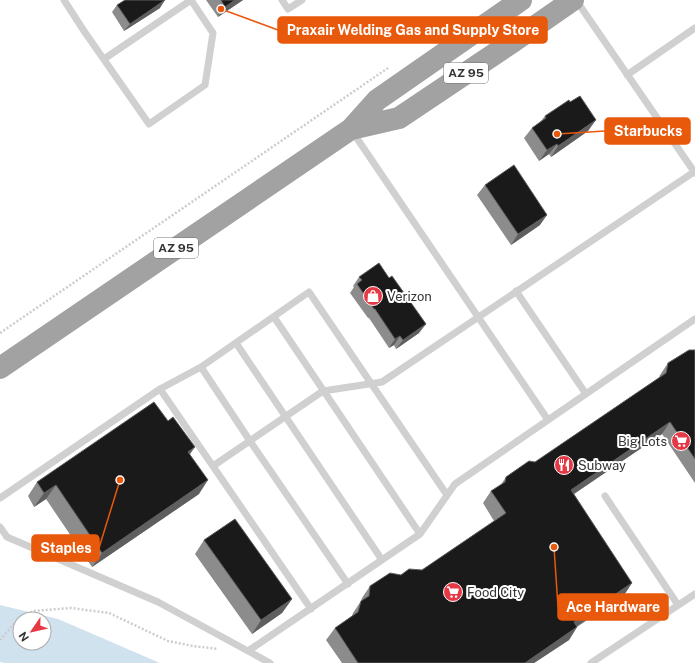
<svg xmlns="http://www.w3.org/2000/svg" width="695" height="663" font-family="'Public Sans',sans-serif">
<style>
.water{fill:#cfe2ee;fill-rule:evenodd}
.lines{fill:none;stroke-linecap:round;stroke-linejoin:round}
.path{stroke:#cdcdcd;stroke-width:2.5;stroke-dasharray:2 2;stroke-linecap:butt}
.service{stroke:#d0d0d0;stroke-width:7}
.trunk{stroke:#a2a2a2;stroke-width:22}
.wall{fill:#8c8c8c}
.shaded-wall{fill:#5f5f5f}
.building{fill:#1a1a1a;stroke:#5f5f5f}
.labels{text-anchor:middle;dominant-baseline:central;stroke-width:4;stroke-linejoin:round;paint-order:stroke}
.shield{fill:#fff;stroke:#707070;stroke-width:1}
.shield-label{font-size:12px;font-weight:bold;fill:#333}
.poi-label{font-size:13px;fill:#333;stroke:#fff;text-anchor:start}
.leader{fill:none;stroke:#e8590c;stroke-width:1.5}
.callout-dot{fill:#e8590c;stroke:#fff;stroke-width:1.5}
.callout{fill:#e8590c;stroke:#e8590c;stroke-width:1.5}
.callout-label{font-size:14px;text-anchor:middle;font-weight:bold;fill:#fff}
</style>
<rect width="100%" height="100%" fill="#fff"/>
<path class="water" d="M0,605L58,619L160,663H5L0,662ZM20,619H44V643H20Z"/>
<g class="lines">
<path class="path" d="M0,333L388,68
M20,619L33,611L71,608L109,613L168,641L193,646L218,649
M0,640L14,624L20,619"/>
<path class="service" d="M64,0L84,31L149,124L205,85L213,33L191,0
M282,0L288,9L302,0
M576,0L695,173
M104,59L191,0
M627,75L695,28
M352,131L548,420
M516,291L586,394
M274,317L420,534
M236,343L382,560
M201,367L250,441L348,584
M160,389L311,609
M213,466L323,391L382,382L694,172
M605,496L678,605
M0,498L160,389L201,367L309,292L447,495
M0,527L7,537L158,602L270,663
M248,651L420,534L455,484L695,319
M591,663L695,594"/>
<path class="trunk" d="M351,129L399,118L511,43L573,0
M0,368L351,129L377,100L521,0"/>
</g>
<path class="wall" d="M206,0H243L218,17Z
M117,5L160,8L124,31L112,12Z
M545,116L588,131L551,157L549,154L539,161L524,138L532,128L541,121Z
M485,185L540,225L511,245L477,195Z
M359,277L419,333L396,349L394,345L389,348L369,318H368L350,293L354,287L353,286Z
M695,350V483L662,434L574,494L632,583L624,595L577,627L569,640L534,663H342L326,640L335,628L352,616L353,613L361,601L362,598L370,586L401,575L422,570L494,521L483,503L491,491L500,486L506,477L535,462L659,378L660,375L668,363Z
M190,454L199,494L92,567L46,499L34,507L28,496L37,482Z
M204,540L292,599L282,613L252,634L195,554Z"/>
<path class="shaded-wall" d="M165,0L160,8L124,31L130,24Z
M235,0H243L218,17L225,7Z
M596,120L588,131L551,157L558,146Z
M557,144L549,154L539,161L547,150Z
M547,215L540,225L511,245L518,234Z
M426,324L419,333L396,349L403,340Z
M400,336L394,345L389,348L395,339Z
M670,422L662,434L562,502L571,490Z
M195,447L185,461L188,452Z
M208,480L199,494L92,567L102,553Z
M56,485L46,499L34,507L44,493Z
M632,583L624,595L565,634L574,622Z
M292,599L282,613L252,634L261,620Z
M577,627L569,640L534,663H525Z"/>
<path class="building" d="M125,0H165L130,24L117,5Z
M221,0H235L225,7Z
M580,96L596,120L558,146L557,144L547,150L532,128L546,118L545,116L569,100L570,102Z
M514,165L547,215L518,234L485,185Z
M379,263L389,278L392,276L426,324L403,340L400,336L395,339L375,309H374L357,284L362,280L359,277Z
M689,350H695V459L670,422L571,490L632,583L574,622L577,627L525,663H358L335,628L358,612L361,601L369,596L370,586L390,573L401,575L409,569L422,570L506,513L491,491L505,482L506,477L529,461L535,462L666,373L668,363Z
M154,402L168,421L173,417L195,447L188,452L208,480L102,553L56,485L44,493L37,482Z
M235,519L292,599L261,620L204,540Z"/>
<defs>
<symbol id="shop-disc" viewBox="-11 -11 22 22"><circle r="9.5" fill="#e63946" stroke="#fff"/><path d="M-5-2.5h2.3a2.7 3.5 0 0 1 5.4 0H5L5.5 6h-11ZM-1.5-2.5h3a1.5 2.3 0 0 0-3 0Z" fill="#fff"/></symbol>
<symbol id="supermarket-disc" viewBox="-11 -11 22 22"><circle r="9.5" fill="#e63946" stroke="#fff"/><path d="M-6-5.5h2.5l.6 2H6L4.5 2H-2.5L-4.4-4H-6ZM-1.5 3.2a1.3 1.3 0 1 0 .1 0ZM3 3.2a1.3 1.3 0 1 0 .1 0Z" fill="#fff"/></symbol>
<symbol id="restaurant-disc" viewBox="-11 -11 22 22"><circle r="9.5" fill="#e63946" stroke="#fff"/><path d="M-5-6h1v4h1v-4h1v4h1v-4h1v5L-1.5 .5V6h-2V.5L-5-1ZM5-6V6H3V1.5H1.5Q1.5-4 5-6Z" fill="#fff"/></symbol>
</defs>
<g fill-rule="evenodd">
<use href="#shop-disc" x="362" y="285" width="22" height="22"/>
<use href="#supermarket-disc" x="670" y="430" width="22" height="22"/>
<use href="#restaurant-disc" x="553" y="454" width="22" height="22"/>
<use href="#supermarket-disc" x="442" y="581" width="22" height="22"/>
</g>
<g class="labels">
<g class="shield">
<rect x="444" y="63" width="44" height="20" rx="3"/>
<rect x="154" y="238" width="44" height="20" rx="3"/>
</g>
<g class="shield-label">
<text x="466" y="73">AZ 95</text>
<text x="176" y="248">AZ 95</text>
</g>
<g class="poi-label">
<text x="387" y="296">Verizon</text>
<text x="667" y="441" text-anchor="end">Big Lots</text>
<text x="578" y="465">Subway</text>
<text x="467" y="592">Food City</text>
</g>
</g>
<path class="leader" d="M221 9L278 30M557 134L605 131M120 480L99 548M554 547L558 607"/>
<g class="callout-dot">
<circle cx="221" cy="9" r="4"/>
<circle cx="557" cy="134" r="4"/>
<circle cx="120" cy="480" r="4"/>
<circle cx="554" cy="547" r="4"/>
</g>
<g class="callout">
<rect x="278" y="17" width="269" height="26" rx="4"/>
<rect x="605" y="118" width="85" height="26" rx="4"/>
<rect x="32" y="535" width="67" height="26" rx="4"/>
<rect x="558" y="594" width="110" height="26" rx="4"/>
</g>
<g class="callout-label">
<text x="413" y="35">Praxair Welding Gas and Supply Store</text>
<text x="648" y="136">Starbucks</text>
<text x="66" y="553">Staples</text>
<text x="613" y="612">Ace Hardware</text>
</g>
<g transform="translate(32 631) rotate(236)"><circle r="19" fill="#ffffff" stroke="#adadad"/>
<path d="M0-3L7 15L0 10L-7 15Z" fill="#e63946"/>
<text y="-6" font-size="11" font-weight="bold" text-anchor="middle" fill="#333333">N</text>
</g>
</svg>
